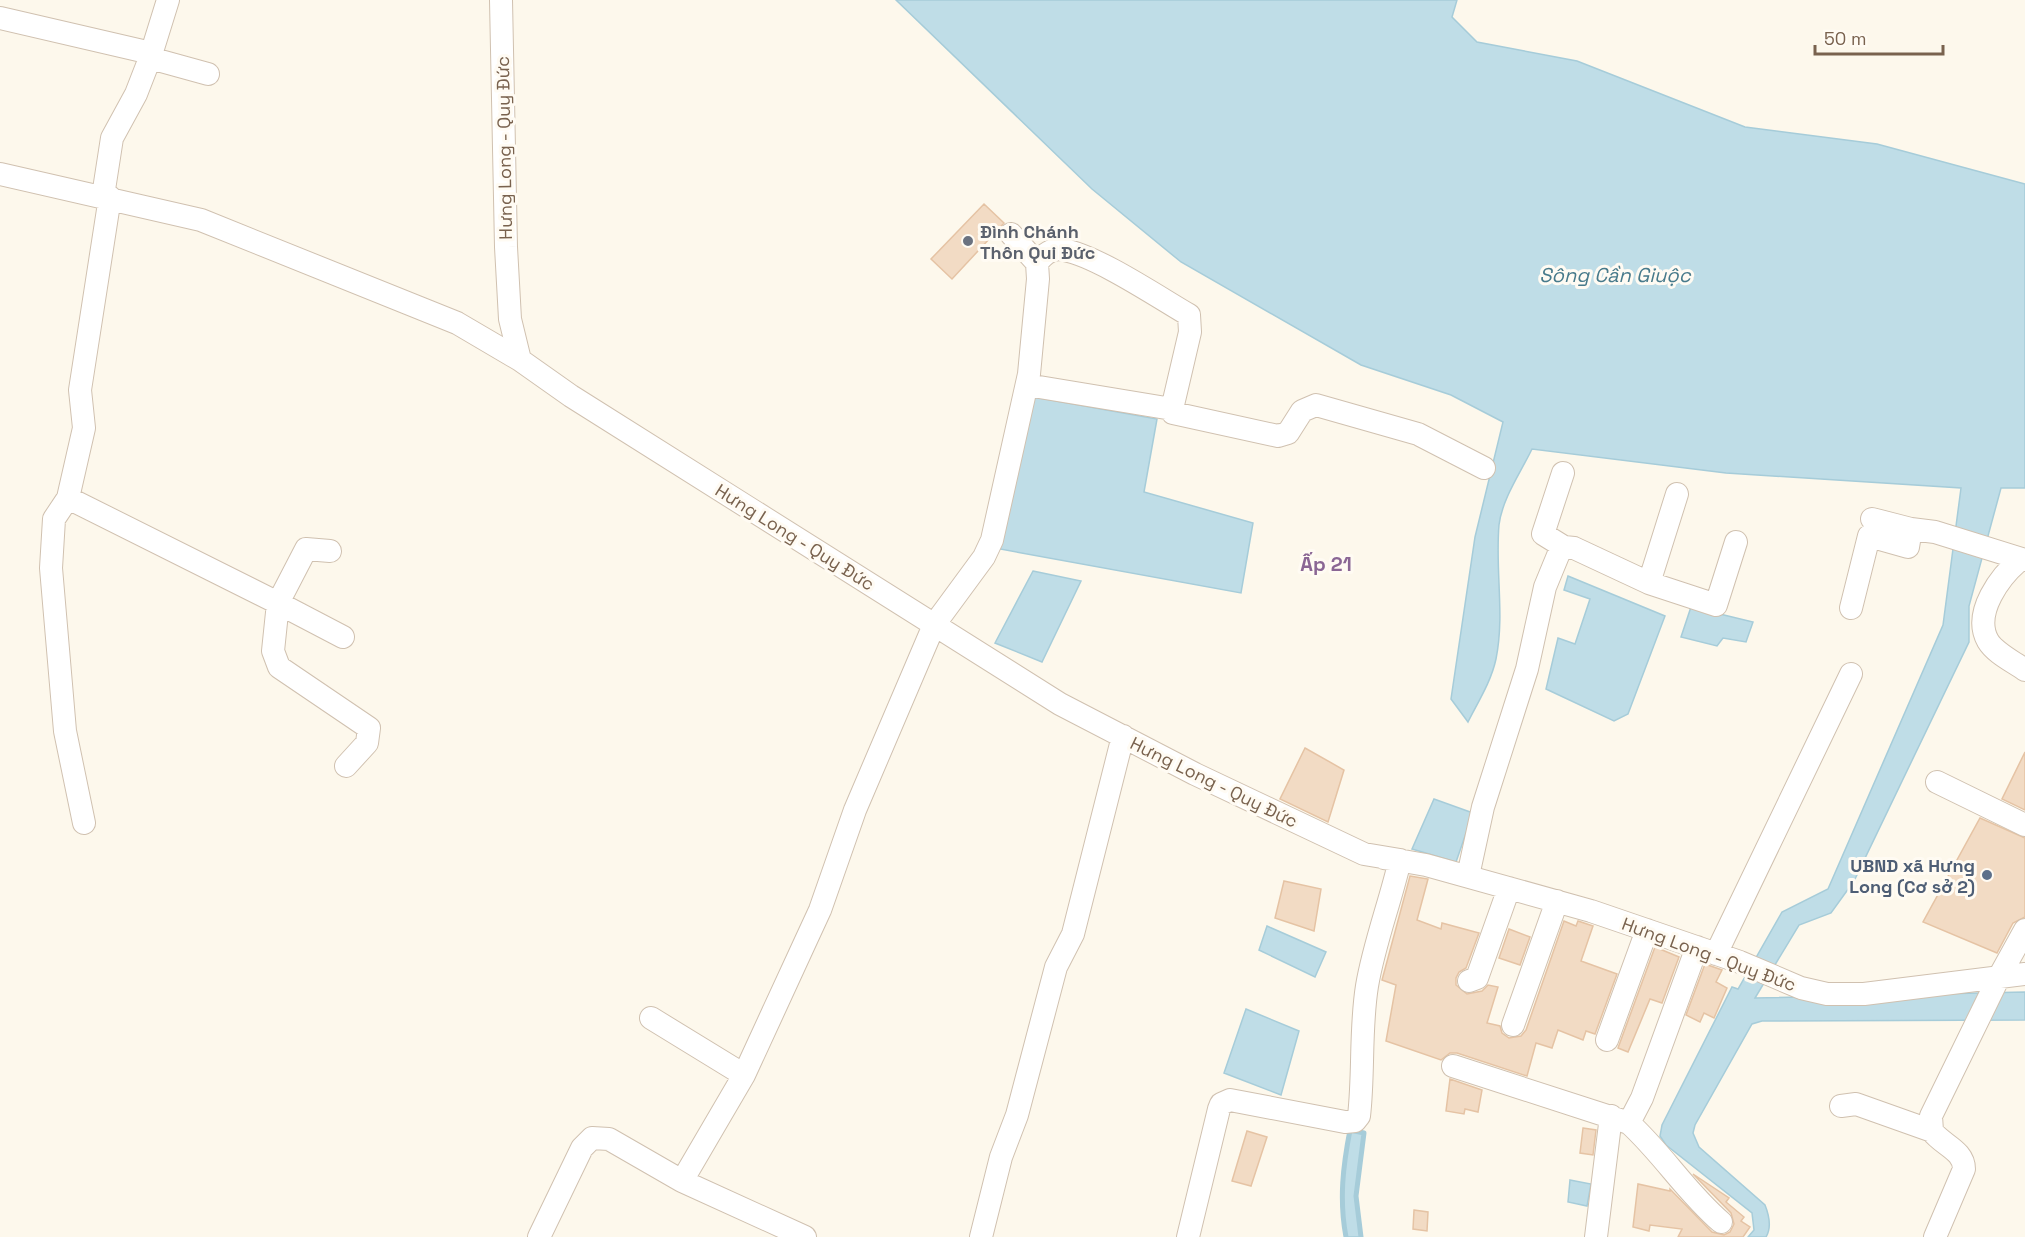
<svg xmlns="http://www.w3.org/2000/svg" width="2025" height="1237" font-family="'Space Grotesk',sans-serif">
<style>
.water{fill:#bfdde7;stroke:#a6ccd9;stroke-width:1.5}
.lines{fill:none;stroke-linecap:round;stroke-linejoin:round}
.stream{stroke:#a6ccd9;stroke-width:5}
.building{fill:#f2dbc4;stroke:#e5c3a4;stroke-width:1.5}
.minor-casing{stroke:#d0c1b0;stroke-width:24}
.minor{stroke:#fff;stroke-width:22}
.worship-dot{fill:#6b7280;stroke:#fffbf3;stroke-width:2}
.service-dot{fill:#5c6f8a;stroke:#fffbf3;stroke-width:2}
.labels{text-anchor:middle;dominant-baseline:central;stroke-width:6;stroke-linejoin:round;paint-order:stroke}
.street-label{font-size:18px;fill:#79624e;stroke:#fffbf3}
.worship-label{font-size:18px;font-weight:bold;fill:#5b616d;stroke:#fffbf3;text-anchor:start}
.service-label{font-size:18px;font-weight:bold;fill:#4e5e75;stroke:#fffbf3;text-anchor:end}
.water-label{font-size:20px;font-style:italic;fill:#477a8b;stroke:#fffbf3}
.neighbourhood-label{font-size:20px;font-weight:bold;fill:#8a6694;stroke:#fffbf3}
</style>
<rect width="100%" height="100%" fill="#fdf8ec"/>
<path class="water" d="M896,0H1457L1452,17L1477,42L1577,61L1745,127L1877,144L2025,184V488H2001L1969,606V642L1854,881L1831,913L1799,925L1755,998L2025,992V1020L1762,1021L1752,1024L1695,1125L1693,1133L1699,1147L1765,1205C1769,1215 1772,1227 1766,1237H1748L1754,1230L1752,1213L1666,1145L1660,1136L1662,1125L1732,987L1738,989L1782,912L1828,889L1943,625L1961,488L1726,473L1532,449C1521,472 1502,499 1499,525C1495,570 1505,615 1496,659C1491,682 1478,702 1468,722L1451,699L1475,537L1503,422L1451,395L1361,365L1181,262L1092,189Z
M1034,397L1157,419L1144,492L1253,523L1241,593L1000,549Z
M1033,571L1081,581L1042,662L995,643Z
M1568,576L1665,616L1628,714L1614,721L1546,689L1558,638L1575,644L1590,599L1564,590Z
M1691,607L1753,622L1746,642L1723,638L1717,646L1681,637Z
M1434,799L1473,813L1456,862L1412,849Z
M1267,926L1326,952L1315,977L1259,950Z
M1246,1009L1299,1031L1281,1095L1224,1073Z
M1350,1130L1364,1133L1356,1196L1361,1237H1346C1339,1200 1343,1166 1350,1130Z
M1570,1180L1591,1184L1587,1206L1568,1202Z"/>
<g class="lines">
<path class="stream" d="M1346,1237C1339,1200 1343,1166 1350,1130L1364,1133L1356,1196L1361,1237"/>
</g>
<path class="building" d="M984,204L1004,223L952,279L931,259Z
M1305,748L1344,770L1328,822L1280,799Z
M2025,752V810L2002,799Z
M1980,818L2025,838V917L2013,923L1997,953L1923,922Z
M1410,876L1428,879L1417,920L1441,929L1442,923L1479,933L1466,968L1459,972L1456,978V985L1467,994L1482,991L1488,985L1498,987L1487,1023L1500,1026L1502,1033L1509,1038L1521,1036L1526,1030L1564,921L1576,926L1578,921L1593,926L1581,961L1617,974L1595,1034L1586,1031L1583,1040L1558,1030L1552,1048L1536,1043L1527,1076L1457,1053H1450L1441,1060L1386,1041L1396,985L1382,980Z
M1284,881L1321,889L1314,931L1275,918Z
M1509,929L1530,937L1520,965L1499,958Z
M1655,947L1679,957L1662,1003L1650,999L1628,1052L1618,1048Z
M1705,964L1722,970L1716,982L1727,988L1714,1018L1704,1013L1700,1022L1686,1015Z
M1450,1079L1482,1090L1478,1112L1465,1109L1464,1114L1446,1111Z
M1583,1128L1596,1130L1593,1155L1580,1153Z
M1247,1131L1267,1137L1251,1186L1232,1181Z
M1693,1174L1729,1198L1726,1202L1744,1217L1741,1221L1750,1227L1743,1237H1678L1682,1229L1650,1225L1649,1231L1633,1227L1638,1184L1670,1191V1189L1712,1232L1724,1235L1730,1232L1734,1224L1731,1213Z
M1414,1210L1428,1212L1427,1231L1413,1229Z"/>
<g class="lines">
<defs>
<path id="minor" d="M501,0L506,247L510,319L520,360L571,396L1060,704L1195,774L1364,854L1400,860L1384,858
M0,18L151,53
M150,58L168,0
M0,174L201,220L457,323L520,360
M103,196L112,138L136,94L150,58L208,74
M1037,263C1043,255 1053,247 1064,250C1097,256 1158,297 1189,315L1190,332L1172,409L1173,413L1278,436L1288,433L1302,411L1316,405L1418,434L1484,468
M1027,385L1172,409
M1563,473L1543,534L1564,547
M68,498L278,603L273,651L279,667L369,728L367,743L346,766
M1872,519L1911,529
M330,551L306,549L278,603L343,637
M2021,559C2001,575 1972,613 1988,641C1995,653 2014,662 2025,670
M1649,583L1677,494
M1851,608L1869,536L1908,547L1911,529L1935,532L2025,560
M1937,782L2025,825
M84,823L65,731L51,568L54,519L68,498L84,428L80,390L110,197
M1386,858L1426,865L1591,911L1740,962L1801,988L1827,994H1864L2025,974
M1468,876L1483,807L1527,669L1545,587L1559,553L1564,547L1574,548L1649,583L1716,605L1736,542
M1697,947L1642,1098L1629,1123C1663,1154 1686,1192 1721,1222
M1716,954L1851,674
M1469,981L1477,978L1509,888
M651,1018L744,1075
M1513,1025L1557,901
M1607,1040L1647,930
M1453,1066L1629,1123
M1841,1106L1856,1104L1932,1131
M682,1181L805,1237
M539,1237L582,1148L592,1138L609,1139L682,1181L744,1075L802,949L820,910L855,810L934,625L984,557L992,540L1029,374L1038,279L1037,263L1011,234
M981,1237L1001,1157L1017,1115L1056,967L1073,934L1123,736
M1188,1237L1219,1109L1221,1104L1230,1100L1345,1122L1355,1121L1359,1116C1364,1073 1360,1029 1367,986C1374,944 1390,903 1400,860
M1596,1237L1611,1116
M1935,1237L1964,1169C1964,1150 1942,1145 1932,1131L1931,1116L1999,977L2025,930"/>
</defs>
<use href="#minor" class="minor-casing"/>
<use href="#minor" class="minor"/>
</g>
<circle class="worship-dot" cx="968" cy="241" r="6"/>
<circle class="service-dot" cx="1987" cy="875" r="6"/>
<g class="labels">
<g class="street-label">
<text transform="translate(504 148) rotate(-91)">Hưng Long - Quy Đức</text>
<text transform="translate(795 537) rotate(32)">Hưng Long - Quy Đức</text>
<text transform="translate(1214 782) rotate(26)">Hưng Long - Quy Đức</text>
<text transform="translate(1709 954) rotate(20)">Hưng Long - Quy Đức</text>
</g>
<g class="worship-label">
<text x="980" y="231">Đình Chánh<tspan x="980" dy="21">Thôn Qui Đức</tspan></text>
</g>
<g class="service-label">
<text x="1975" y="865">UBND xã Hưng<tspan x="1975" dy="21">Long (Cơ sở 2)</tspan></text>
</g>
<g class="water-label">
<text x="1615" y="275">Sông Cần Giuộc</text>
</g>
<g class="neighbourhood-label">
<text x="1326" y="564">Ấp 21</text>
</g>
</g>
<path d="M1815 45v9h128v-9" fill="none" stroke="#79624e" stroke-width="3"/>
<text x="1824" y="45" font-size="18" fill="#79624e" stroke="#fffbf3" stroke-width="4.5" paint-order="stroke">50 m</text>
</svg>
